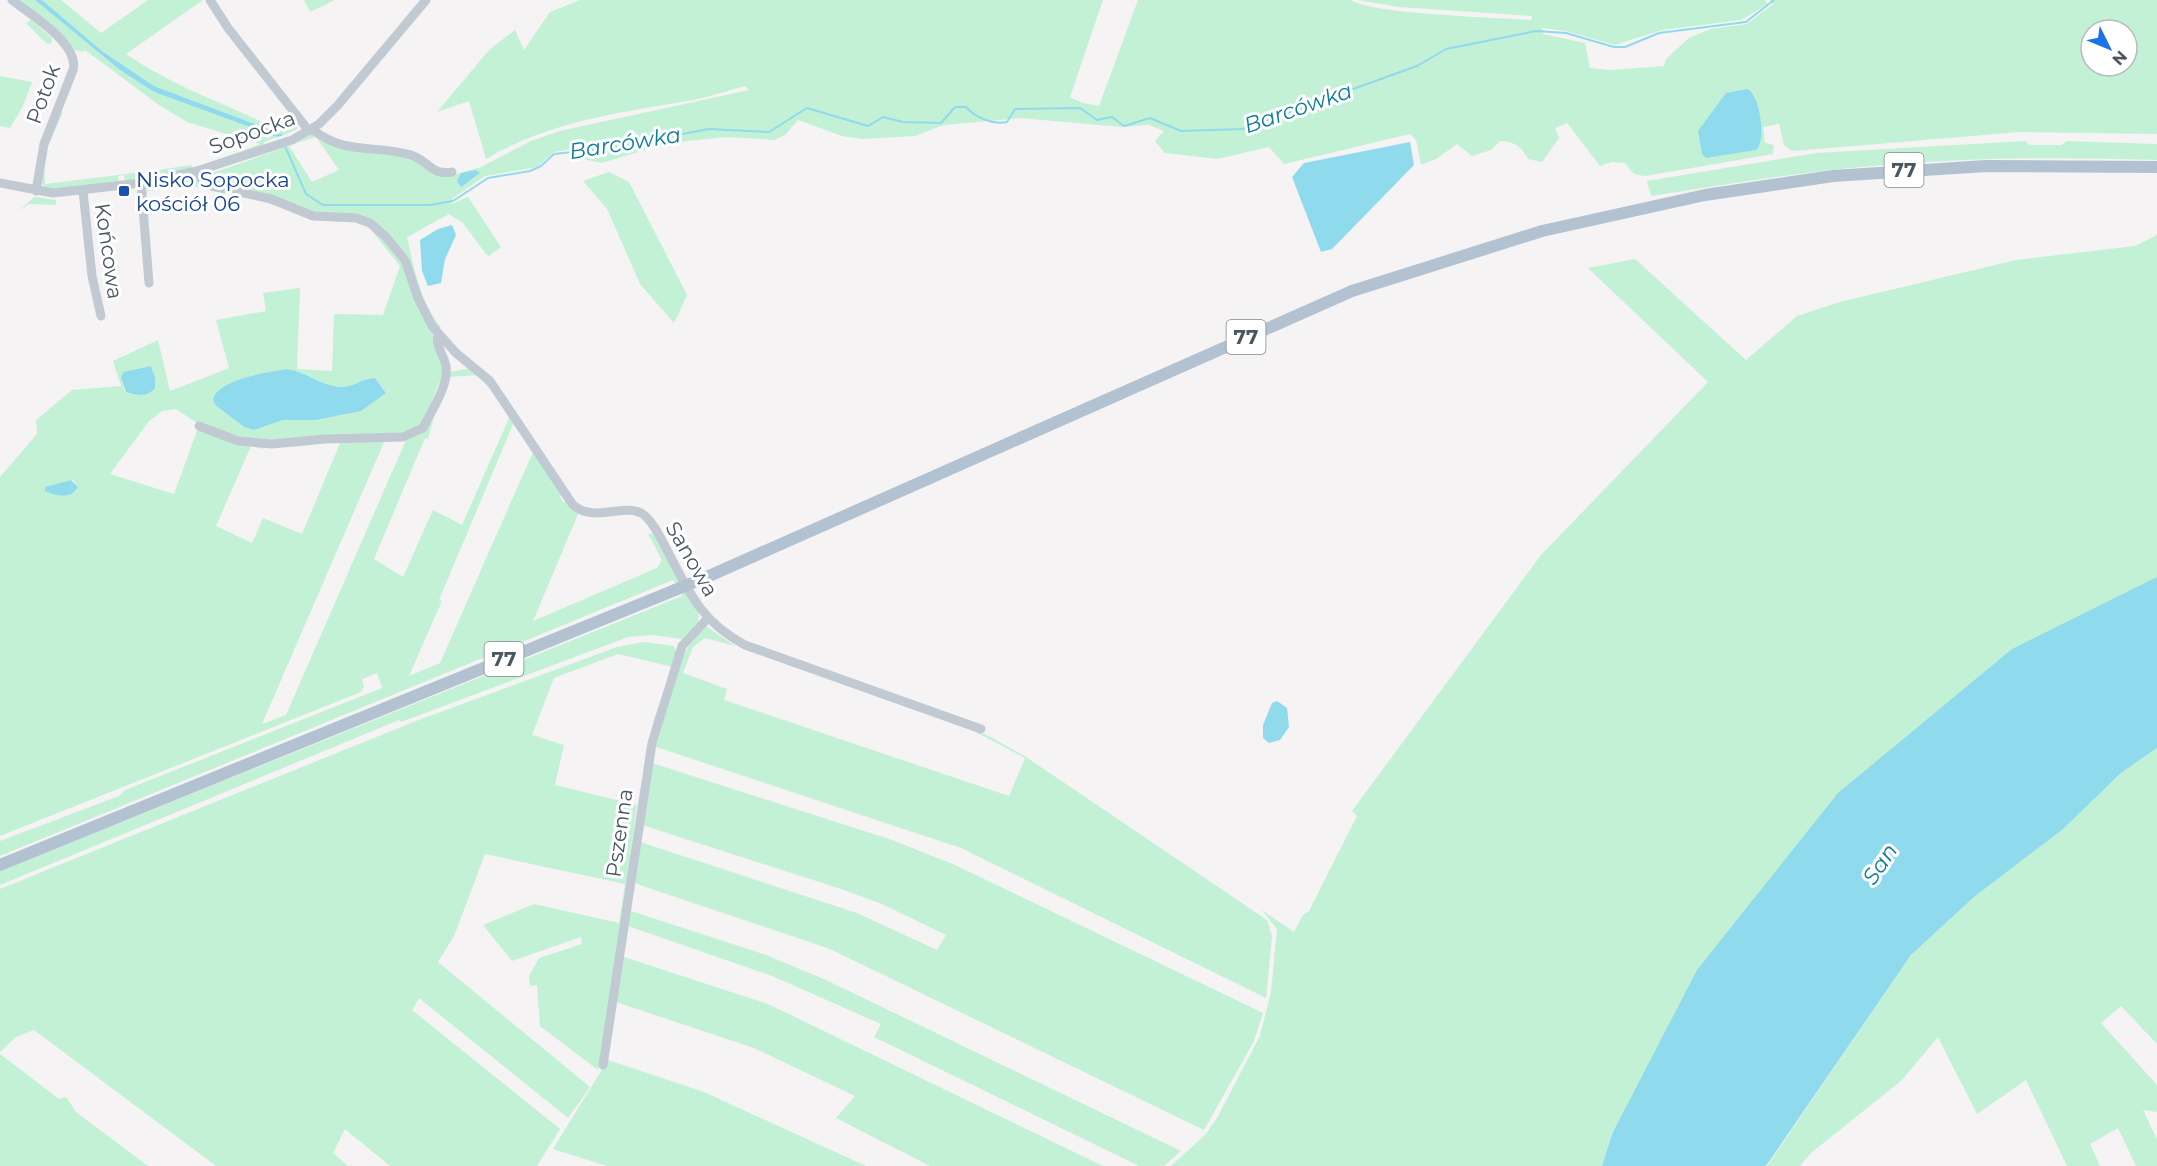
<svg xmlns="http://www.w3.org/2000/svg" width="2157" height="1166" font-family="Montserrat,sans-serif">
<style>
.green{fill:#c3f1d5;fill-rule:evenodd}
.water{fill:#90daee}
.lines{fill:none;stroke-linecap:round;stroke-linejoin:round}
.stream{stroke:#90daee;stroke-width:2}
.minor{stroke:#c1cad2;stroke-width:9}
.major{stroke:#b3c2d1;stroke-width:12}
.major-bridge{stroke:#b3c2d1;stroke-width:12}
.transit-dot{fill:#1a4fb4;stroke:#fff;stroke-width:2}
.labels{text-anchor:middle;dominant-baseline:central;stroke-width:6;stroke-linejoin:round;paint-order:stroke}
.shield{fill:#fff;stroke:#808990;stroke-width:1.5}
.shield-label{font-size:20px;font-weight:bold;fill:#4a5661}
.street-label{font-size:21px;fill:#4a5661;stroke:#fff}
.transit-label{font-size:21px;fill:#164399;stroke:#fff;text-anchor:start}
.water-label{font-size:22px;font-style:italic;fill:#0c7c9b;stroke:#fff}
</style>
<rect width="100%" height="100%" fill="#f5f3f3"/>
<path class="green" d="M17,0H35L120,70L154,92L277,137L264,142L265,145L200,166L260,144L187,122L159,105L85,50L83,52L75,50Z
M42,0H61L101,33L148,0H203L126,54C174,87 229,105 281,131L288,128L291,113L241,48L234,45H239L299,123L297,129L284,135L154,86L102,51Z
M304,0H335L310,12Z
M580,0H1103L1070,97L1083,103L1099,106L1138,0H1351C1370,14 1500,18 1531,20L1532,16L1399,7L1358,0H1765L1768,4L1741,20L1662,30L1615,45L1566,31L1542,28L1543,34L1585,43L1590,68L1609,70L1664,66L1666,59L1689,38L1710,29L1747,24L1773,4L1770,0H2157V134L2019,132L1794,151L1790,150L1784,145L1779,124L1763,127L1765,143L1774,145L1773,154L1645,176L1634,174L1625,163L1612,162L1600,166L1567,123L1555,128L1559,138L1542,162L1528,159C1522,147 1514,141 1500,141L1491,150L1472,156L1457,144L1436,159L1421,165L1416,140L1410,134L1284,164L1269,147L1217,159L1165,153L1155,141L1164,131L1149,125L1122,127L1020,118L944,125L915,136L863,139L842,136L798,120L785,135L775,140L726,137L668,143L602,163L578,158L577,148L554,152L537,167L485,176L453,198L451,204L468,197L501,247L489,256L486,254L463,223L449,214L407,237C414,267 420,303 441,327L439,329L426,313L412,270L380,228L324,215L207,181L204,176L289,146L312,182L339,170L316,137L293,144L311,134L408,156L449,176L481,167L531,141L560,131L749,90L745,86C726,91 707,98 687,101C617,113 548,122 486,159L469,101L437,112L490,49L515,30L524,50L550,12ZM2091,30H2127V66H2091Z
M31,20L52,38L51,44L46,43L26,23Z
M0,76L32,82L23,106L10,128L0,126Z
M63,112L44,155L45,184L142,172L141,179L125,181L124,175L118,176L119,182L60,189L44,187C33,165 51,133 60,113Z
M2025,141L2030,145H2061L2067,141L2157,144V160C2066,157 1975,157 1885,165C1806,171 1729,184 1651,196L1647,181L1816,153Z
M192,165V169L154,177L151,171Z
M609,172L629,182L687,295L674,323L640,284L607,209L583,181Z
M195,179L222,193L191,186L148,191L145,198L147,188Z
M34,197L56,200V205L29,204L19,211Z
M374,229L404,262L412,291L433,334L444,370L423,424L405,434L274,442L252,441L233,437L200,425L176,409L162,411L149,421L110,474L174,494L198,428L224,440L262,446L263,449L251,446L216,526L252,543L263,518L302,534L341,441L294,447L295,444L385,440L262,724L286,715L406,440L425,428L440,395L428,439L425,438L374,559L403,577L433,510L462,525L510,416L514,422L439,600L442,601L409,676L440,663L533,452L522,434H524L562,494L560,497L563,502L567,501L579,512L533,621L657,568L662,560L648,534L654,533L699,615L698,622L682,639L652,635L628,637L401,722L399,720L0,885V871L682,596L673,580L0,856V841L119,796L125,790L382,688L377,673L362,679L364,686L361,692L0,836V477L37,434L36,420L72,390L121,386L113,361L158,340L170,391L229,368L216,320L266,311L263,293L300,288L297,369L332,371L334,314L383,315L400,266L372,231ZM151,366L155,377V389C146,397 137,396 125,392L121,378L123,372ZM287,369C307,372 321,386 342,387C354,387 363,378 375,378L386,393L360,411L316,420H283L254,430L244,427L215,405L213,399C219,379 268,372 287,369ZM73,480L78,487C71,500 56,496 45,490L46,487Z
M2157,235V578L1612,1133L1602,1166H1171L1206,1134L1217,1118L1260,1036L1271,992L1277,929L1262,910L1294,932L1303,915L1309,911L1357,816L1352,811L1541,555L1708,382L1588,268L1635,259L1746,360L1797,316L1840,302L2016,260L2135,246Z
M471,368L486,380L507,407L477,375L449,377L443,388L450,372Z
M706,626L735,646L705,638L693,647L683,673L727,689L724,700L1009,796L1025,758L966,727L991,737L1026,757L1267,920L1272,936L1266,998L961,848L653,746C666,706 673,654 706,626Z
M644,642L674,646L676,651L674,668L644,765L654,719L673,667L618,654L554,678L532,735L564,745L555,785L637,805L603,1053L598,1070L540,1026L537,985L530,986L529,976L539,958L582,944L581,937L512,961L483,925L534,904L619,923L625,884L485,854L454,936L438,962L590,1087L568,1118L419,998L412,1010L560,1129L537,1166H390L345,1129L333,1153L348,1166H216L34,1030L16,1037L0,1052V889L416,721L617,647Z
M2157,748V1044L2121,1006L2101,1023L2157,1085V1112L2143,1110L2157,1139V1166H2136L2118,1128L2090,1144L2100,1166H2067L2026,1080L1977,1114L1938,1037L1901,1081L1811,1153L1800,1166H1767L1911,955L1974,897L2062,830L2121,773Z
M649,762L892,840L955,865L1263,1013L1254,1041L1204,1130L830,949L631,882L637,841L857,913L937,950L946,935L882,904L841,889L639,824Z
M628,910L766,955L826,980L1181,1151L1164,1166H1139L874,1037L881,1024L772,976L625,925Z
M621,956L768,1004L1103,1166H930L836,1118L855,1096L754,1048L616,1002Z
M0,1054L59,1099L66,1097L76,1112L148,1166H0Z
M608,1060L704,1092L866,1166H607L553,1149Z"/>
<path class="water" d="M35,0H42L102,51L154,86L284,135L277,137L154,92L120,70Z
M1747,89C1760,94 1767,141 1756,150L1706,158L1702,154L1698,131L1726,93Z
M1410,142L1414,165L1332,249L1321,252L1292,177L1304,163Z
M476,170L480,173L461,187L457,181L461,173Z
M452,225L456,235L445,259L441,283L428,286L422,271L420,240L438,229Z
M151,366L155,377V389C146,397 137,396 126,392L121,378L123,372Z
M287,369C307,372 321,386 342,387C354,387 363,378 375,378L386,393L361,411L316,420H283L254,430L244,427L215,405L213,399C219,379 268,372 287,369Z
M71,480L78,487C71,500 56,496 45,491V487Z
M2157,577V748L2121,773L2062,830L1974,897L1911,955L1766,1166H1602L1612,1134L1697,970L1838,793L2012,649Z
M1277,701L1287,708L1289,727L1280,740L1269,743L1263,738V725L1272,703Z"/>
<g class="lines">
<path class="stream" d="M284,144L306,194L323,205H430L453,201L488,178L530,171L541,166L554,154L635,145L668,132L683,134L708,129L769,132L807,108L868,126L883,117L903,122L941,123L955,107H966C976,118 993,125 1007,122L1015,109L1080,108L1097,120L1112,117L1124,126L1150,118L1181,131L1242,129L1417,66L1446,49L1536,31L1566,33L1614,47H1625L1659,33L1746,22L1774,0"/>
<path class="minor" d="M12,0C31,15 80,44 73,70L44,144L36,191
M210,0L228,28L309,131
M312,129C346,156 373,144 411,155C428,160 431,176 452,172
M197,171L204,183L212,186L271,199L313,216L356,218L370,223L386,237L405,260L418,298L432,326L456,353L490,381L573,505C596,524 626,501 644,515C654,523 661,539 667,550C689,592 701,622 745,645L981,729
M0,183L53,193L141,183L197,171L292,140L319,124L338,105L426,0
M141,183L149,283
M83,191L92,276L101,316
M199,426L238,441L272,444L325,439L403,437L423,428C431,411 449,386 446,366C444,356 435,345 438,335
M603,1065L652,743L682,646L707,619"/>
<path class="major" d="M709,576L1352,291L1542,231L1705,195L1833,176L1986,166L2157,167
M0,865L675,590"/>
<path class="major-bridge" d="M675,590L709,576"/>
</g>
<rect class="transit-dot" x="118" y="185" width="12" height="12" rx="3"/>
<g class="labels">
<g class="shield">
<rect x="1884.5" y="153" width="39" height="34" rx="4.5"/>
<rect x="1226.5" y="320" width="39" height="34" rx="4.5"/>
<rect x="484.5" y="642" width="39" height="34" rx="4.5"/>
</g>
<g class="shield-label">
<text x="1904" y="170">77</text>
<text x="1246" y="337">77</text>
<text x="504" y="659">77</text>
</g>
<g class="street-label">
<text transform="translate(43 94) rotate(-70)">Potok</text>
<text transform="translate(252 132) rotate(-20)">Sopocka</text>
<text transform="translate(109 251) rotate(82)">Końcowa</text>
<text transform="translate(692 559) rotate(60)">Sanowa</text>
<text transform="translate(619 833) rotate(-82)">Pszenna</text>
</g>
<g class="transit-label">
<text x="136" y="179">Nisko Sopocka<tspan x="136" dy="24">kościół 06</tspan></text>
</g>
<g class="water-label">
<text transform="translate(1298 108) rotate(-19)">Barcówka</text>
<text transform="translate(625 143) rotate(-9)">Barcówka</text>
<text transform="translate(1880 864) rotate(-56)">San</text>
</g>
</g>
<g transform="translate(2109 48) rotate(133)"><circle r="28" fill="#ffffff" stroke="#b7bbc0" stroke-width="1.5"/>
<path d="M0-4.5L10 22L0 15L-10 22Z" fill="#1a73e8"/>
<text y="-9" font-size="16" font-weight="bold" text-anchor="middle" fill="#4a5661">N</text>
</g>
</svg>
